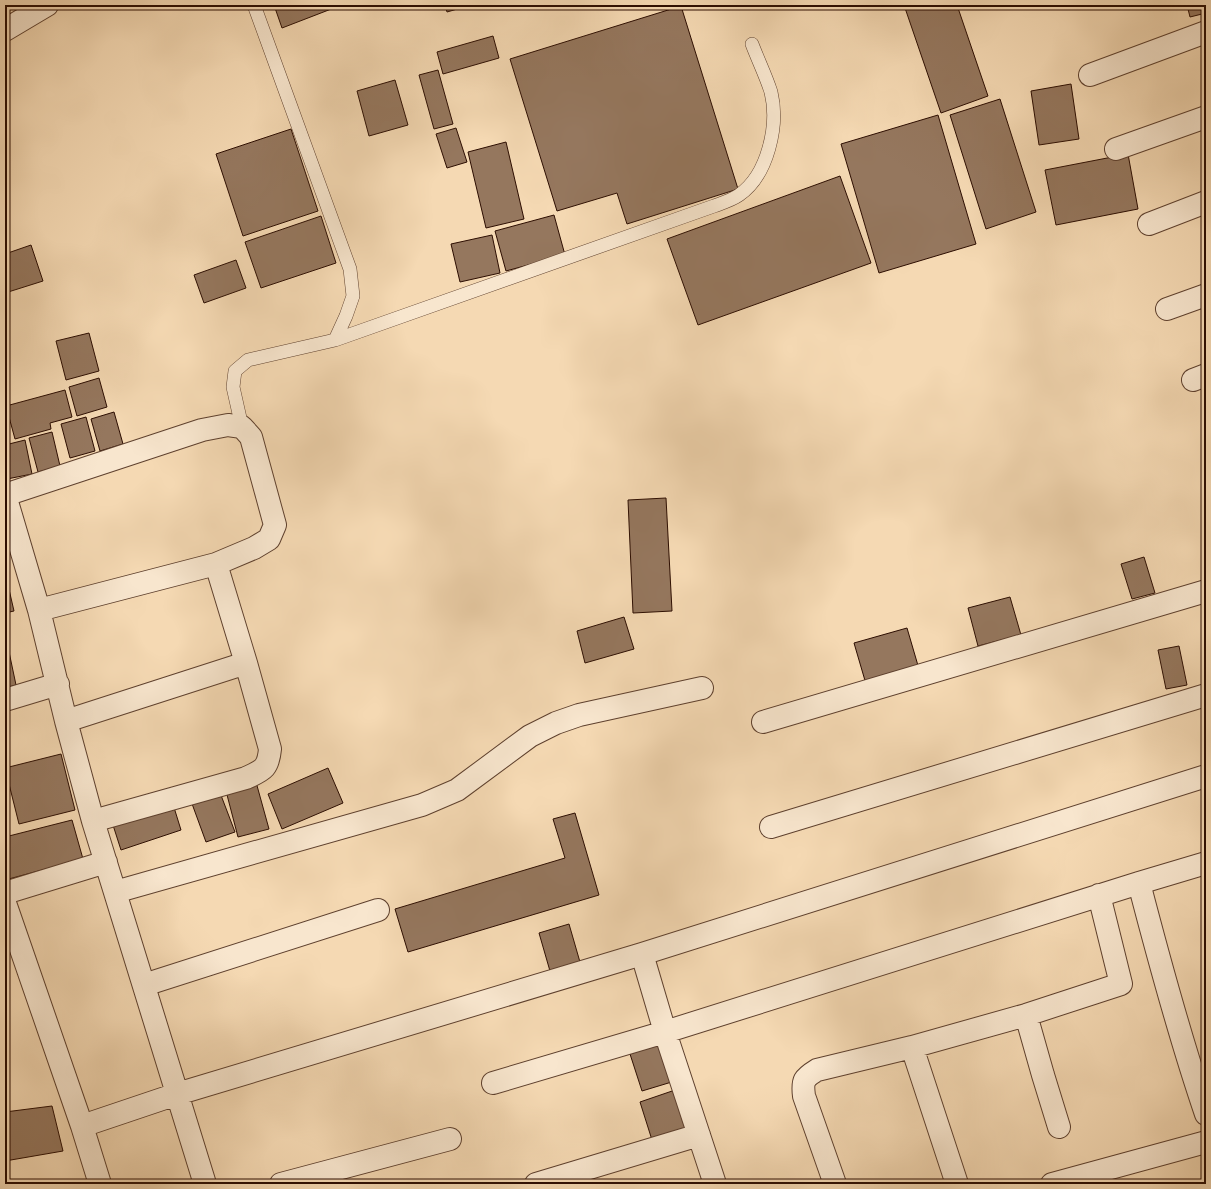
<svg xmlns="http://www.w3.org/2000/svg" width="1211" height="1189" font-family="Alegreya,serif">
<style>
.building{fill:#95775e;stroke:#2c0d01}
.lines{fill:none;stroke-linecap:round;stroke-linejoin:round}
.service-casing{stroke:#5e402e;stroke-width:14}
.minor-casing{stroke:#5e402e;stroke-width:24}
.service{stroke:#f8e6ce;stroke-width:13}
.minor{stroke:#f8e6ce;stroke-width:22}
</style>
<rect width="100%" height="100%" fill="#f5d9b3"/>
<filter id="stains"><feTurbulence type="fractalNoise" baseFrequency=".005" numOctaves="4"/><feColorMatrix values="0 0 0 0 .2 0 0 0 0 .09 0 0 0 0 .02 0 0 0 .5 -.17"/></filter>
<radialGradient id="worn" r=".72"><stop offset=".6" stop-color="#630" stop-opacity="0"/><stop offset="1" stop-color="#630" stop-opacity=".3"/></radialGradient>
<path class="building" d="M274,5H338L339,6L282,28Z
M445,5H471L447,12Z
M904,5H957L988,96L941,113Z
M1187,5H1206V13L1190,17Z
M681,6L738,189L627,224L617,193L557,211L510,59Z
M493,36L499,58L443,74L437,52Z
M438,70L453,124L434,129L419,75Z
M395,80L408,125L369,136L357,91Z
M1071,84L1079,139L1039,145L1031,91Z
M1000,99L1036,212L986,229L950,115Z
M938,115L976,244L879,273L841,144Z
M456,128L467,162L447,168L436,134Z
M291,129L318,211L243,236L216,154Z
M506,142L524,219L486,228L468,152Z
M1128,154L1138,209L1056,225L1045,170Z
M840,176L871,263L698,325L667,239Z
M554,215L565,255L506,271L495,231Z
M321,216L336,263L261,288L245,242Z
M492,235L500,273L460,282L451,244Z
M31,245L43,281L5,293V254Z
M236,260L246,288L204,303L194,275Z
M89,333L99,371L66,380L56,341Z
M99,378L107,407L77,416L69,387Z
M65,390L72,417L50,423L51,429L15,439L6,406Z
M114,412L123,444L100,451L91,419Z
M86,417L95,451L70,458L61,424Z
M52,432L60,466L38,472L29,438Z
M25,440L32,474L7,479L5,471V445Z
M666,498L672,611L633,613L628,500Z
M1144,557L1155,593L1132,599L1121,564Z
M5,572L14,611L5,613Z
M1010,597L1021,635L978,646L968,608Z
M624,617L634,649L585,663L577,631Z
M907,628L919,669L866,684L854,643Z
M1179,646L1187,685L1166,689L1158,650Z
M5,647H8L16,685L5,688Z
M61,754L75,810L19,824L5,768Z
M328,768L343,803L282,829L268,794Z
M256,782L269,829L238,837L226,791Z
M219,790L235,832L206,842L191,801Z
M172,801L181,830L121,850L112,822Z
M575,813L599,895L408,952L395,909L565,858L553,819Z
M72,820L83,859L5,880V837Z
M569,924L582,969L552,978L539,933Z
M663,1043L675,1081L642,1091L630,1054Z
M678,1089L690,1128L652,1140L640,1102Z
M52,1106L63,1151L5,1161V1112Z
M87,1179L88,1184H72Z"/>
<g class="lines">
<defs>
<path id="service" d="M254,5L350,269L353,296L346,316L335,340
M242,427L233,387L235,371L248,360L335,340L714,206C722,203 732,200 739,195C768,175 779,125 771,92C766,76 758,60 752,44"/>
<path id="minor" d="M5,30L47,5
M1090,75L1206,32
M1116,149L1206,117
M1149,224L1206,202
M1167,309L1206,295
M1193,380L1206,375
M5,495L39,610L66,721L93,821L205,1184
M5,495L202,430L228,425L242,427L251,437L275,525L269,539L254,548L216,564L39,610
M5,700L58,684
M66,721L246,663
M763,722L1206,591
M93,821L246,778C263,770 268,769 270,749L246,663L216,564
M771,827L1206,695
M1139,883C1159,960 1180,1038 1206,1114
M115,892L422,805L457,790L530,736L556,723L579,715L702,688
M5,893L106,862
M5,903L82,1126L100,1184
M642,954L665,1032L715,1184
M144,985L378,910
M1026,1015L1043,1075L1059,1127
M912,1047L957,1184
M493,1083L665,1032L1139,883L1206,863
M82,1126L177,1094L642,954L1206,776
M281,1184L450,1139
M536,1184L699,1135
M835,1184L804,1096C802,1080 804,1078 817,1070L912,1047L1026,1015L1121,984L1099,895
M1052,1184L1206,1142"/>
</defs>
<use href="#service" class="service-casing"/>
<use href="#minor" class="minor-casing"/>
<use href="#service" class="service"/>
<use href="#minor" class="minor"/>
</g>
<rect width="1211" height="1189" fill="none" stroke="#f5d9b3" stroke-width="20"/>
<rect x="6" y="6" width="1199" height="1177" fill="none" stroke="#2c0d01" stroke-width="2"/>
<rect x="10" y="10" width="1191" height="1169" fill="none" stroke="#2c0d01"/>
<rect width="100%" height="100%" filter="url(#stains)"/>
<rect width="100%" height="100%" fill="url(#worn)"/>
</svg>
